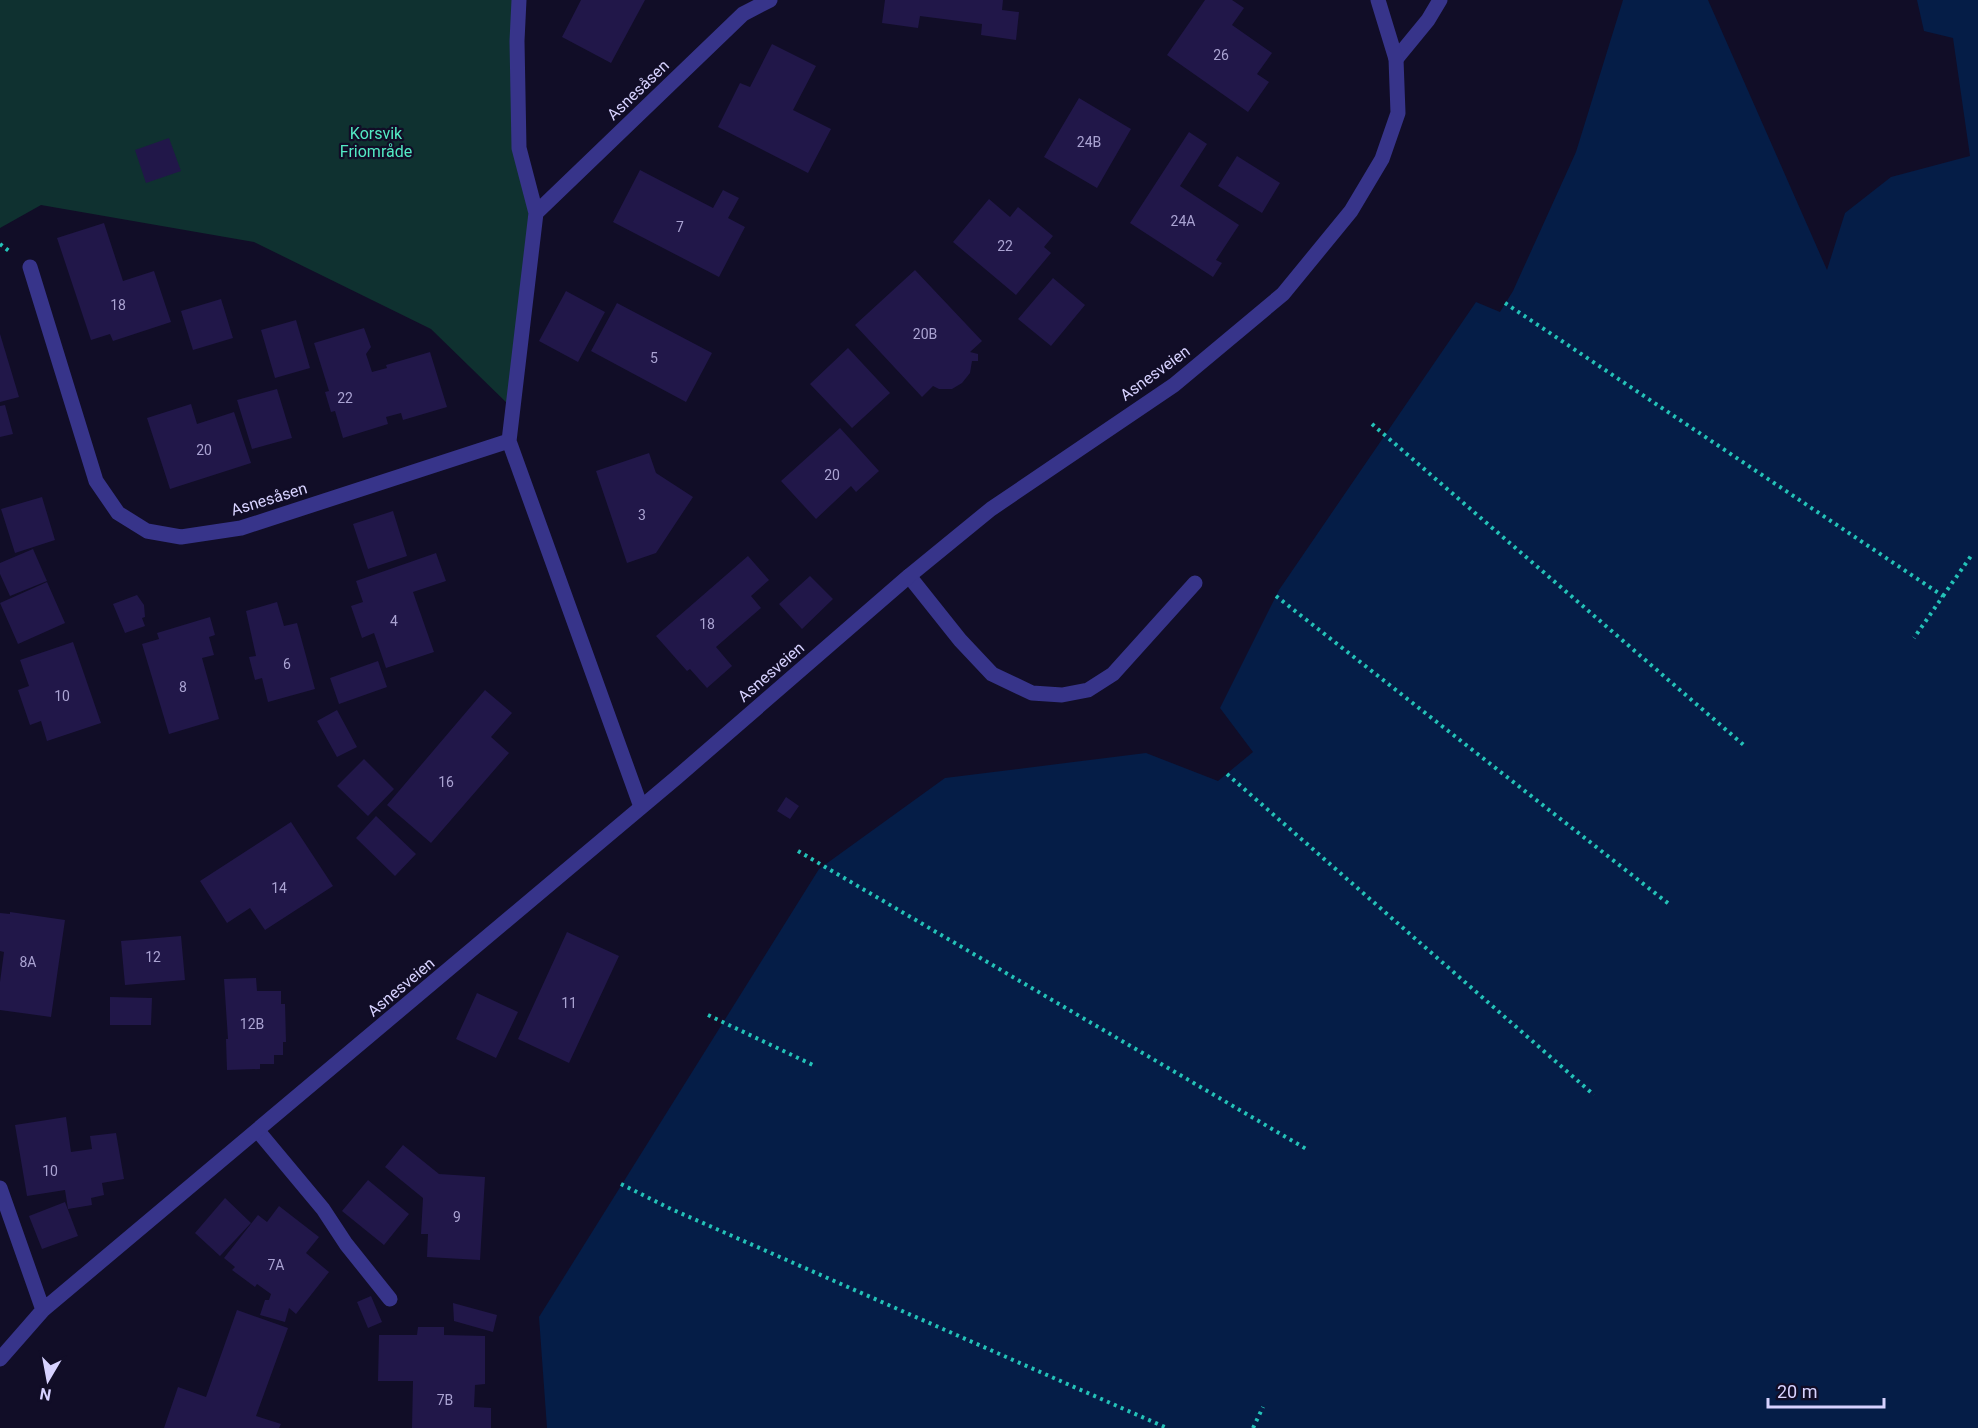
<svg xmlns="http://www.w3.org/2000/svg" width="1978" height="1428" font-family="Roboto,sans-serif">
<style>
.green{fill:#0f3130}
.water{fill:#051d47}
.building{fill:#211749}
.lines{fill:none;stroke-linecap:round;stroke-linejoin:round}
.path{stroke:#24c2b8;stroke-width:4;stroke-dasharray:3 4.5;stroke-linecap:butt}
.service{stroke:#37348a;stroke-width:15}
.minor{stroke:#37348a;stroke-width:15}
.labels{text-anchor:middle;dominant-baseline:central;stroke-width:4.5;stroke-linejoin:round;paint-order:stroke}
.number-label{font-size:14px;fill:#aaa3d2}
.street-label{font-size:16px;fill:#d7d2ff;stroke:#110d27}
.park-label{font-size:16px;fill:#53eac4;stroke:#110d27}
</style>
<rect width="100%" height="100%" fill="#110d27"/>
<path class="green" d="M0,0H516L519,148L536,213L512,408L431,329L254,242L41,205L0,228Z"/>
<path class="water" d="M1623,0H1708L1827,270L1845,213L1891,177L1970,156L1953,38L1924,31L1917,0H1978V1428H547L539,1317L819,869L945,778L1146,753L1218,781L1253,752L1220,708L1279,590L1476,302L1500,312L1513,291L1576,152Z"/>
<path class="building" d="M581,0H645L611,63L562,37Z
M885,0H1003L1002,10L1019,12L1016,40L981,35L982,24L920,16L918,28L882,23Z
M1205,0H1232L1244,8L1232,25L1272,53L1257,74L1269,82L1248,112L1167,55Z
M772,44L816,66L793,110L831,129L808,173L718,127L740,83L750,87Z
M1079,98L1131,129L1097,188L1044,157Z
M1189,132L1207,144L1180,186L1239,225L1216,260L1222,263L1213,277L1130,223Z
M169,138L181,171L146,183L135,150Z
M1237,156L1280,183L1262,213L1218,186Z
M640,170L713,208L723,190L739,198L728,218L745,227L719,277L613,222Z
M989,199L1010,217L1018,207L1053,236L1044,247L1051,253L1016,295L953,242Z
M104,223L123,281L154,271L171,322L113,341L110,334L91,340L57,238Z
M915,270L982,341L970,352L978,354V361H972L970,373L962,383L952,389H939L933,386L922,397L855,325Z
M1053,278L1085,305L1051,346L1018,319Z
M566,291L605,312L578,362L539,341Z
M221,299L233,338L193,350L181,311Z
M617,303L712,353L686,402L591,351Z
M296,320L310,368L275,378L261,330Z
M364,328L371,347L366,354L372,372L387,368L386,365L430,352L447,407L403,420L401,413L386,417L388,424L343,438L335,411L331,412L325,392L329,391L314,343Z
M0,334L19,397L0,402Z
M848,348L890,393L852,428L810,384Z
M277,389L292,438L252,449L237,400Z
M191,404L197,424L234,412L251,463L170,489L147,418Z
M5,405L13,434L0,437V406Z
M840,428L879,471L856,492L851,486L816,519L781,481Z
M649,453L656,473L693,497L656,553L627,563L596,471Z
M42,497L55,540L15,553L1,509Z
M393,511L407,556L368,569L353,524Z
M33,549L47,581L10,596L0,574V563Z
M436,553L446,581L413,592L434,652L386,668L374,633L362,638L351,606L363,602L356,581Z
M748,556L769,580L751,596L761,608L716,647L732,666L707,688L690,669L687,671L656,636Z
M810,576L833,599L802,629L779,604Z
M47,582L65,623L18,644L0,603Z
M137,595L144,605L145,617L142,618L145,626L125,633L113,604Z
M277,602L284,626L297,623L315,689L268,702L262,678L255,680L249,657L256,656L246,611Z
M210,617L215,635L209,637L214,655L202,658L219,719L169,734L142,644L159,639L157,633Z
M73,642L101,723L47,741L41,721L30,725L18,690L29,686L20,660Z
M378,661L387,687L339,704L330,678Z
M485,690L512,713L491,737L509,753L431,843L387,805Z
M337,710L357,747L337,757L317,721Z
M364,759L394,789L368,816L337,786Z
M786,797L799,806L790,819L777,811Z
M376,816L416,854L395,876L356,838Z
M291,822L333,886L265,930L250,908L227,923L200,881Z
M10,912L65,920L51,1017L0,1010V982L4,952L0,951V913L10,914Z
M567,932L619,956L569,1063L518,1039Z
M181,936L185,980L125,985L121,941Z
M256,978L257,991H281V1004H285L286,1042H283V1055H274V1064H260V1069L227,1070L226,1039H228L224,979Z
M477,993L518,1012L496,1058L456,1039Z
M110,997L152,998L151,1025H110Z
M66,1117L71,1152L92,1149L90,1136L116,1133L124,1179L102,1183L104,1195L91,1198L92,1205L68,1209L65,1190L27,1196L15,1125Z
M403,1145L439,1174L485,1177L480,1260L427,1257L428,1234H421L423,1198L385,1167Z
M368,1180L409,1214L384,1245L342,1211Z
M225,1198L251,1223L220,1256L195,1233Z
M65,1202L78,1236L42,1249L29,1216Z
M279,1206L319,1237L306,1253L329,1272L296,1314L289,1308L285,1322L260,1315L265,1300H269L271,1294L257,1284L255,1287L232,1270L235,1267L224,1258L258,1215L267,1222Z
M371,1296L382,1322L368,1328L357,1302Z
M453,1303L497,1315L493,1332L454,1321Z
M237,1310L288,1328L256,1416L281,1424L279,1428H164L178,1387L206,1397Z
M418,1327H444V1335L485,1336V1384L475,1385L474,1407L491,1408V1428H412L413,1381H378L379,1335H417Z"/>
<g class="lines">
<path class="path" d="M0,244L9,251
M1505,303L1943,596L1914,638
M1372,424L1746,747
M1276,596L1669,904
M1943,596L1971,556
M1227,774L1594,1095
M798,851L1308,1150
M708,1015L815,1066
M621,1184L669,1208L1167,1428
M1253,1428L1263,1407"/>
<path class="service" d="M1396,59L1428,20L1440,0
M909,576L960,640L992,674L1032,693L1062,695L1088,690L1113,674L1195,583
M258,1131L323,1209L346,1244L390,1299"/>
<path class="minor" d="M519,0L517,41L519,148L536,213
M30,267L96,481L118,513L147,531L181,537L241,528L509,441
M641,807L509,441L536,213L743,14L770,0
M0,1188L43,1310
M0,1359L43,1310L676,778L909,576L991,509L1174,385L1283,294L1351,211L1382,159L1398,113L1396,59L1378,0"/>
</g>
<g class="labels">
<g class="number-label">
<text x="1221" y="55">26</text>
<text x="1089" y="142">24B</text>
<text x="1183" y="221">24A</text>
<text x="680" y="227">7</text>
<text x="1005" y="246">22</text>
<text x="118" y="305">18</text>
<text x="925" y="334">20B</text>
<text x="654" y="358">5</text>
<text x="345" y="398">22</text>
<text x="204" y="450">20</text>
<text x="832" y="475">20</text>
<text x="642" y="515">3</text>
<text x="394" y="621">4</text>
<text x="707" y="624">18</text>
<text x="287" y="664">6</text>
<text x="183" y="687">8</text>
<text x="62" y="696">10</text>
<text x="446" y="782">16</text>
<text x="279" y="888">14</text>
<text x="153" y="957">12</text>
<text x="28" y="962">8A</text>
<text x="569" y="1003">11</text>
<text x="252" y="1024">12B</text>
<text x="50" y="1171">10</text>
<text x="457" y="1217">9</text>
<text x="276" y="1265">7A</text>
<text x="445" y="1400">7B</text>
</g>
<g class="street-label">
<text transform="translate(638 90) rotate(-44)">Asnesåsen</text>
<text transform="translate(1155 373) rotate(-36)">Asnesveien</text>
<text transform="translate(269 499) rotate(-17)">Asnesåsen</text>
<text transform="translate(771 672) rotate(-41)">Asnesveien</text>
<text transform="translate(401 987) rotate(-40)">Asnesveien</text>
</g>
<g class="park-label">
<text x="376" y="133">Korsvik<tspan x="376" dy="18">Friområde</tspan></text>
</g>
</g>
<g transform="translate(48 1380) rotate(190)" stroke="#110d27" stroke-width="4.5" paint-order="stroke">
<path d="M0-4.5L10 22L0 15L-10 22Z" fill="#d7d2ff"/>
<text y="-9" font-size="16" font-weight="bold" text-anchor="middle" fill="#d7d2ff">N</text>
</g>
<path d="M1768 1398v9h116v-9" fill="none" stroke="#d7d2ff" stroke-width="3"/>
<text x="1777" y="1398" font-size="18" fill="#d7d2ff" stroke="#110d27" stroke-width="4.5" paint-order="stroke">20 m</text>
</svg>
